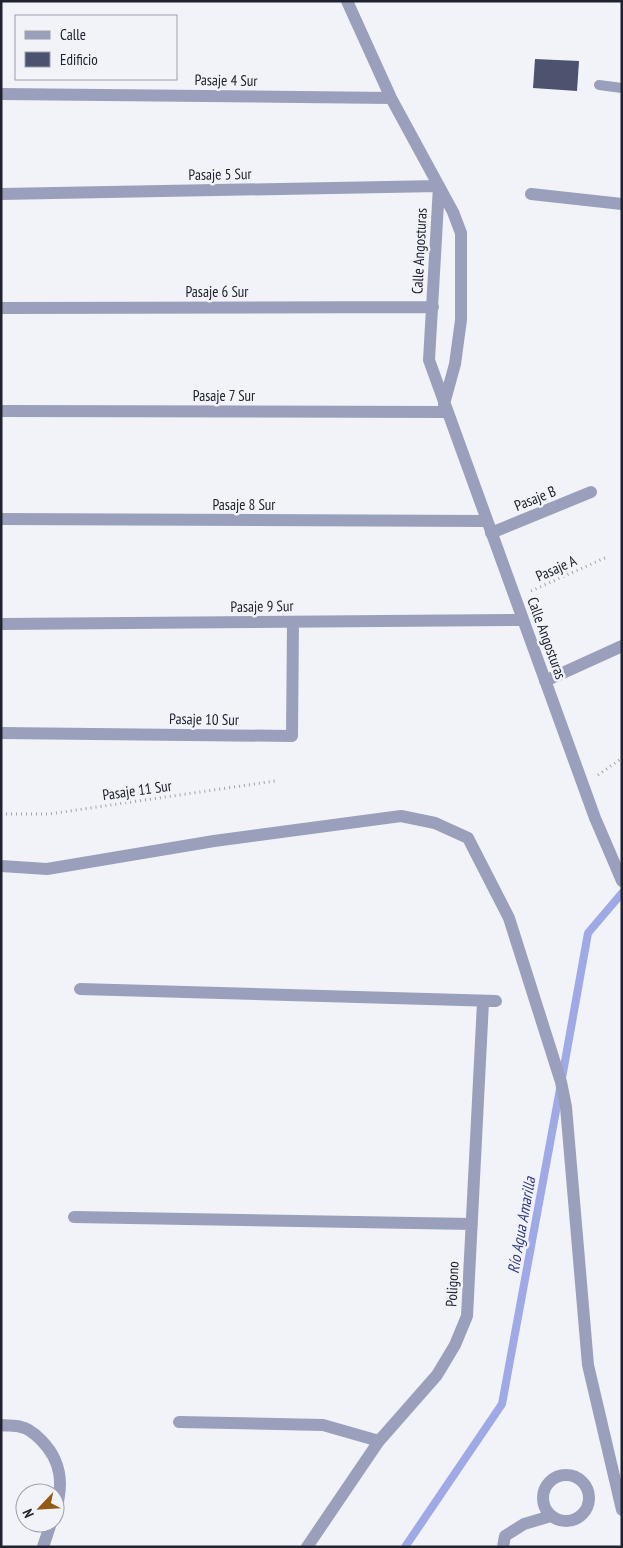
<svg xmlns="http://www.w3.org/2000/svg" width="623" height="1548" font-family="'PT Sans Narrow',sans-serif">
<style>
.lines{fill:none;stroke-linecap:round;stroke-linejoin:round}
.stream{stroke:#9ea9e6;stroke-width:8}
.building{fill:#4d526e}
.path{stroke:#a1a3ab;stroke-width:3;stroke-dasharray:1 4;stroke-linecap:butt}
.lane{stroke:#9aa0bb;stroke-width:10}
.street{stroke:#9aa0bb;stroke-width:12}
.labels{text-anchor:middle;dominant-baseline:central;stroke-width:5;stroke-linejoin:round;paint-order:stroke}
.street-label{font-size:15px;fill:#20232f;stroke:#f1f3f9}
.water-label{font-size:16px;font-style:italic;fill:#333980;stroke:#f1f3f9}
</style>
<rect width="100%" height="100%" fill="#f1f3f9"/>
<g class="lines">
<path class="stream" d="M562,1078L588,933L622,893
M405,1547L502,1404L560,1089"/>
</g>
<path class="building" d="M535,59L579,61L577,91L533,88Z"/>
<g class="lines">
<path class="path" d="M531,591L607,557
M598,775L622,758
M1,814H49L275,781"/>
<path class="lane" d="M599,85L622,88"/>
<path class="street" d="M347,1L391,98L453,212L461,233V320L455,364L444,404
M1,94L391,98
M439,186L429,360L595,818L622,881
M1,194L439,186
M531,194L622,204
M1,308L433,307
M1,411L447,412
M1,519L486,521
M491,533L591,492
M1,624L523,620
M545,681L622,646
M1,733L292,736L293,622
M1,866L47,869L214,841L401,816L435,823L468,838L509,918L561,1082L566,1107L588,1365L622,1510
M80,989L496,1001
M74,1217L472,1224
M179,1422L323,1425L379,1441
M1,1425C8,1426 15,1425 21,1427C28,1428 36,1435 41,1440C62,1461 64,1485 55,1512
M543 1498a23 23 0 1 1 46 0a23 23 0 1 1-46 0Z
M43,1547L51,1523
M307,1547L379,1441L437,1375L455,1345L467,1316L483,1002
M503,1547L505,1536L524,1524L551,1516"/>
</g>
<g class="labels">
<g class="street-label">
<text transform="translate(226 80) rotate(1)">Pasaje 4 Sur</text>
<text transform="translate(220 174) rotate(-1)">Pasaje 5 Sur</text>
<text transform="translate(419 251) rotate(-87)">Calle Angosturas</text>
<text x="217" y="291">Pasaje 6 Sur</text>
<text x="224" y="395">Pasaje 7 Sur</text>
<text transform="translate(535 498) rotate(-22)">Pasaje B</text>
<text x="244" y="504">Pasaje 8 Sur</text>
<text transform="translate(556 568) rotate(-24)">Pasaje A</text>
<text transform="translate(262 606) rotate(-1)">Pasaje 9 Sur</text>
<text transform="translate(547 638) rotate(70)">Calle Angosturas</text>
<text transform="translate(204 719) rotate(1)">Pasaje 10 Sur</text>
<text transform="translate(137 790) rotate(-8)">Pasaje 11 Sur</text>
<text transform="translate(452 1284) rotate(-87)">Poligono</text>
</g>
<g class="water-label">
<text transform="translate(521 1225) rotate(-80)">Río Agua Amarilla</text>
</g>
</g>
<rect width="623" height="1548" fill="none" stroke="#20232f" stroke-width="5"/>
<rect x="15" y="15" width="162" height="65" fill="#f1f3f9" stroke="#9da0a8"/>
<rect x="25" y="31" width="25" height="8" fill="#9aa0bb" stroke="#9da0a8"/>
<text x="60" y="40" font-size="15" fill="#20232f">Calle</text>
<rect x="25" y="52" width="25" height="15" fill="#4d526e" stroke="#9da0a8"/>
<text x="60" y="65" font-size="15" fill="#20232f">Edificio</text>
<g transform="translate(40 1508) rotate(245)"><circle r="24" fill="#f1f3f9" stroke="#9da0a8"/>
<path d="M0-4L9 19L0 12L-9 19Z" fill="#935b15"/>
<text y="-8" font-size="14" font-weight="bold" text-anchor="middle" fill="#20232f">N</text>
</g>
</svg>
